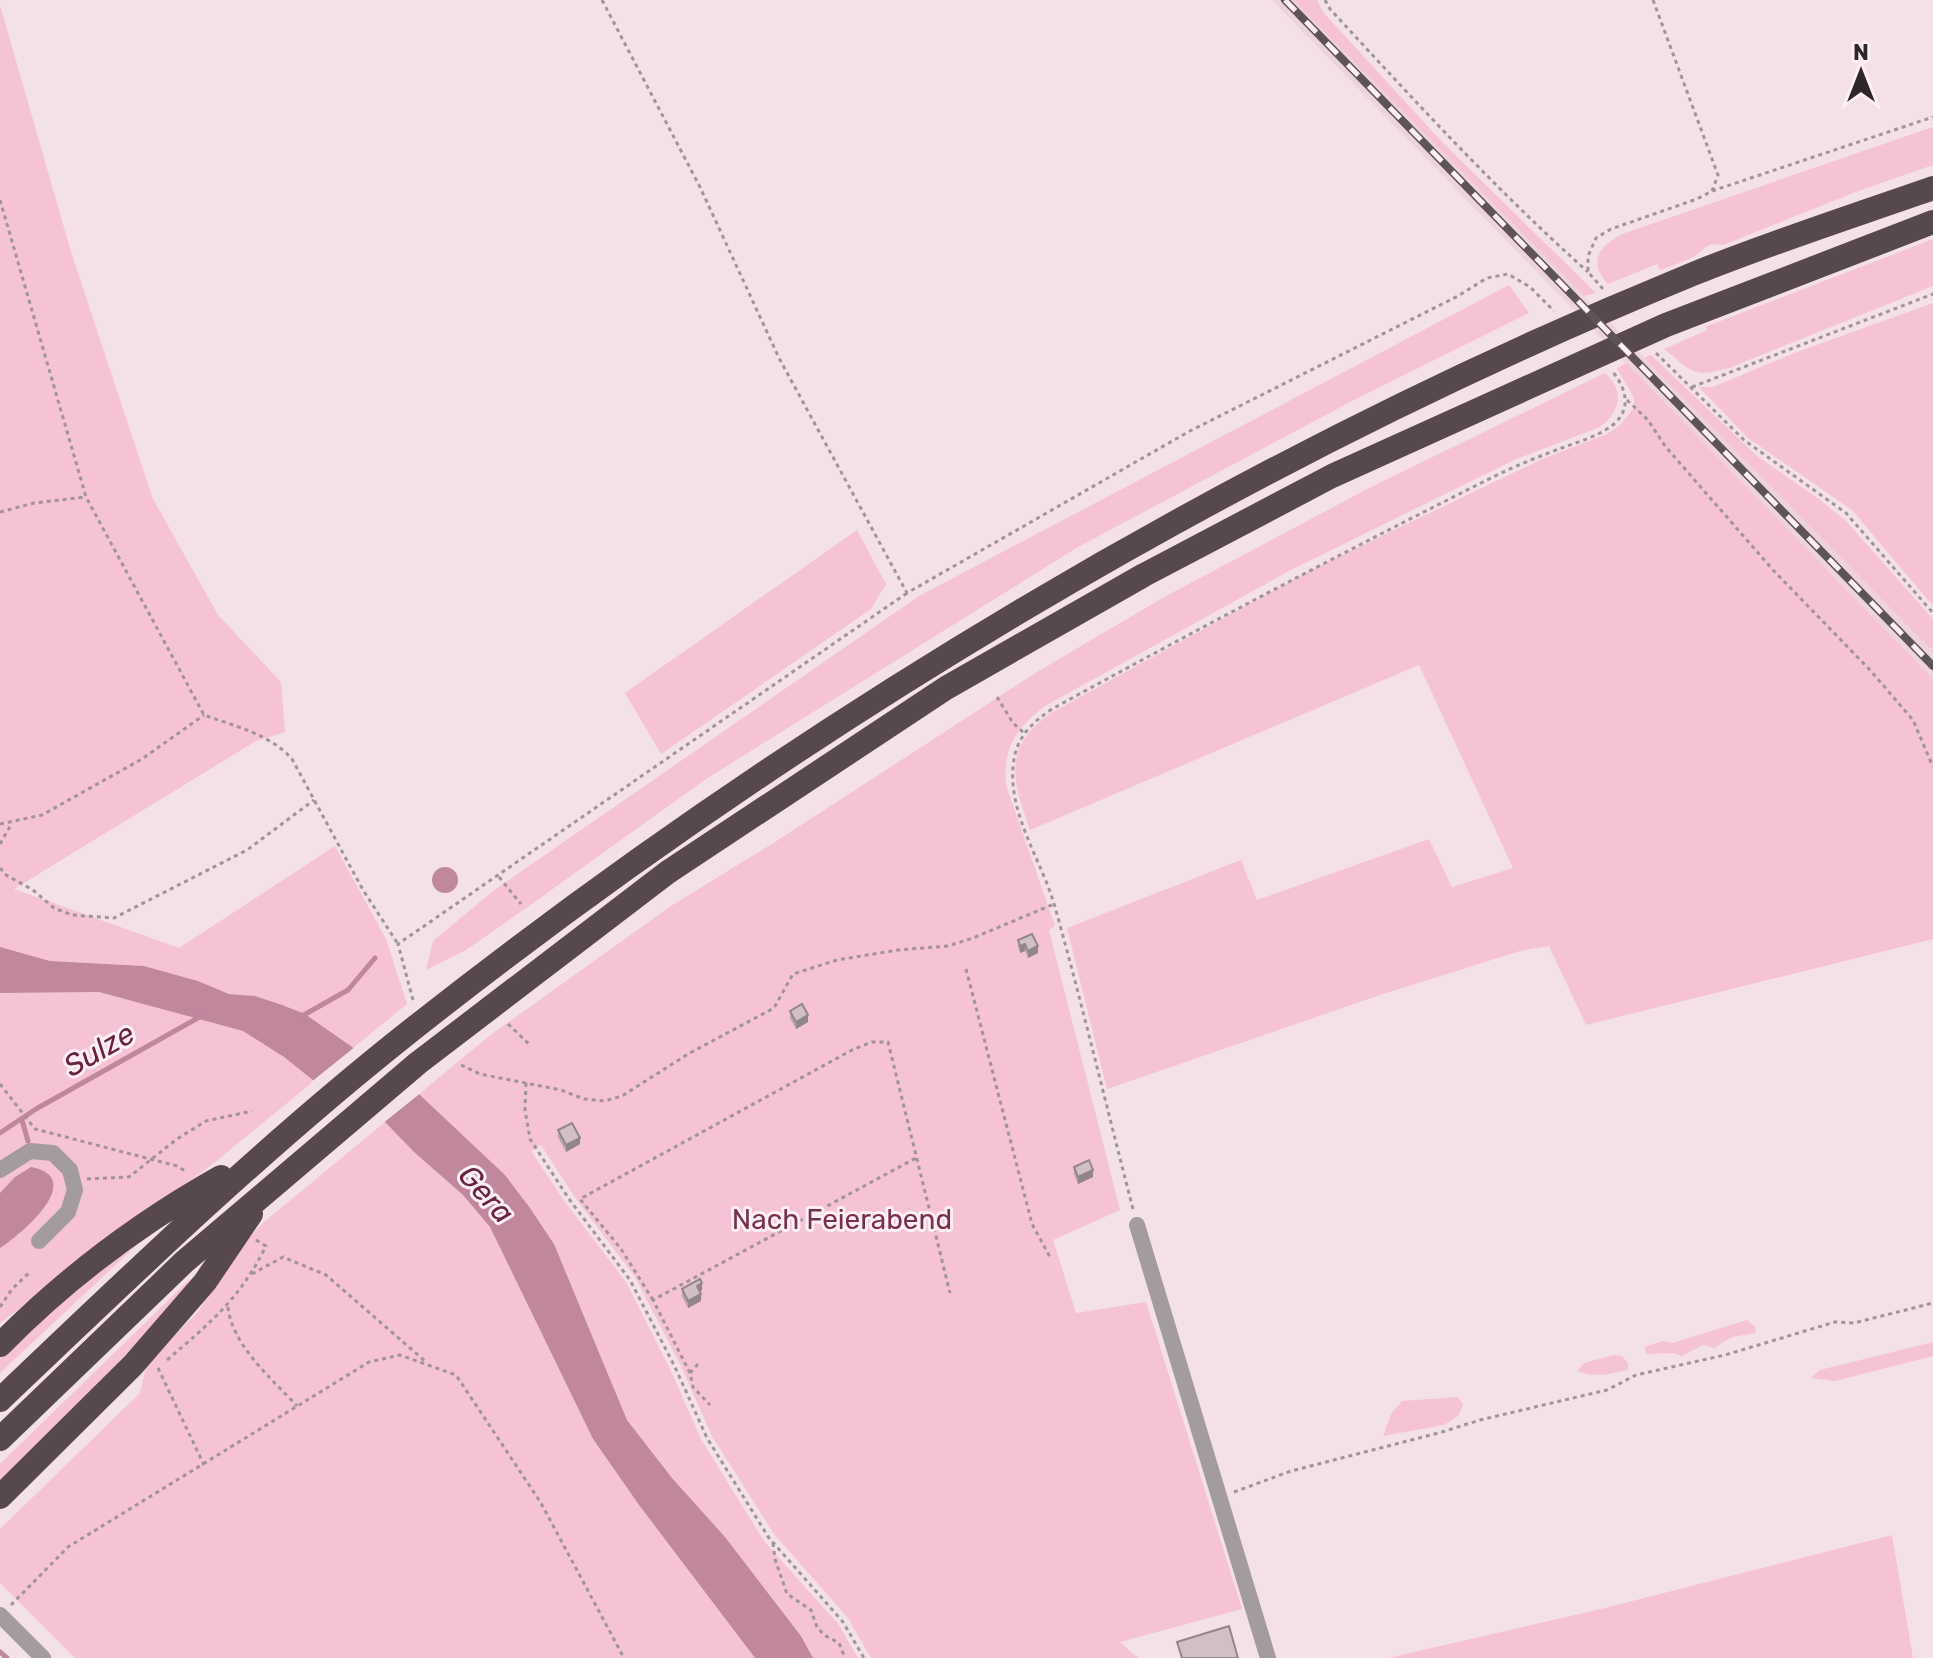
<svg xmlns="http://www.w3.org/2000/svg" width="1933" height="1658" font-family="Rubik,sans-serif">
<style>
.built{fill:#edd3dc}
.green{fill:#f6c2d5}
.water{fill:#c1879d}
.pier{fill:#f3e1e7}
.lines{fill:none;stroke-linecap:round;stroke-linejoin:round}
.stream{stroke:#c1879d;stroke-width:5}
.path{stroke:#a19499;stroke-width:3;stroke-dasharray:4 4;stroke-linecap:butt}
.minor{stroke:#a39b9e;stroke-width:16}
.highway{stroke:#57484d;stroke-width:24}
.rail-casing{stroke:#5e5458;stroke-width:8}
.rail{stroke:#feeff4;stroke-width:5;stroke-dasharray:15;stroke-linecap:butt}
.wall{fill:#b4a4a9}
.shaded-wall{fill:#92868a}
.building{fill:#d1bfc5;stroke:#92868a;stroke-width:2}
.labels{text-anchor:middle;dominant-baseline:central;stroke-width:6;stroke-linejoin:round;paint-order:stroke}
.park-label{font-size:28px;fill:#762f4e;stroke:#feeff4}
.water-label{font-size:30px;font-style:italic;fill:#672242;stroke:#feeff4}
</style>
<rect width="100%" height="100%" fill="#f3e1e7"/>
<path class="built" d="M1272,0H1293L1933,651V679Z"/>
<path class="green" d="M1293,0H1317L1323,12L1443,143L1596,293L1584,296Z
M0,5L71,252L153,499L218,615L281,682L285,732L256,741L14,889L179,948L335,846L386,939L407,1004L353,1048L305,1014L255,996L229,994L198,981L144,966L50,961L0,947Z
M1933,127V165L1861,190L1723,245C1704,242 1706,250 1693,257C1683,262 1671,266 1660,270L1657,264L1608,284C1586,260 1601,244 1625,233Z
M1933,239V286L1729,368C1692,378 1693,372 1664,349L1708,330L1705,327Z
M1509,285L1529,313L1352,401L1078,547L706,779L525,909L466,950L426,970L433,941L493,891L919,596Z
M1933,303V606L1852,510L1748,438L1699,387H1713L1797,352Z
M1651,355L1757,456L1819,499L1846,521L1933,619V651L1644,358Z
M1626,363L1933,679V939L1586,1025L1549,946L1520,951L1383,994L1107,1089L1067,928L1241,860L1257,900L1429,839L1452,887L1513,868L1419,665L1030,830C1012,779 1002,748 1051,713L1313,569L1540,460L1607,434L1619,426L1634,408V398L1617,368Z
M1605,373C1626,391 1619,413 1600,427L1514,460L1289,571L1045,706C1015,729 1003,748 1006,785L1055,926L1049,930L1120,1210L1053,1240L1076,1313L1146,1302L1242,1609L1120,1642L1138,1658H871L848,1618L774,1534L712,1436L680,1364L635,1277L574,1196L541,1145L531,1151L565,1202L626,1282L670,1369L702,1441L764,1541L839,1625L858,1658H813L801,1636L725,1537L672,1478L627,1420L554,1244L530,1208L505,1175L419,1094L488,1037L671,906L775,842L1037,672L1166,596L1371,487Z
M857,530L886,584L871,609L661,754L625,693Z
M99,992L243,1031L284,1057L314,1081L214,1163L0,1323V993Z
M385,1122L414,1152L463,1195L490,1227L593,1439L639,1505L755,1658H75L0,1583V1529L140,1393L147,1363L197,1313L219,1280L232,1254L264,1222Z
M139,1243L0,1373V1355L45,1312Z
M190,1279L192,1281L167,1312L0,1484V1464Z
M1747,1320L1755,1327L1756,1333L1732,1337L1714,1348L1703,1345L1682,1356L1673,1353L1646,1354L1645,1347L1662,1341L1672,1343Z
M1933,1342V1356L1835,1381L1811,1378L1820,1370Z
M1614,1355L1622,1356L1628,1363V1370C1609,1374 1595,1378 1577,1371L1584,1363Z
M1458,1397L1463,1405L1458,1416L1444,1425L1383,1436L1391,1414L1402,1401Z
M1892,1535L1913,1658H1388L1605,1608Z"/>
<path class="water" d="M432 880a13 13 0 1 1 26 0a13 13 0 1 1-26 0Z
M0,947L50,961L144,966L198,981L229,994L255,996L282,1005L305,1014L419,1094L505,1175L530,1208L554,1244L627,1420L672,1478L725,1537L801,1636L813,1658H755L639,1505L593,1439L490,1227L463,1195L414,1152L385,1122L314,1081L284,1057L243,1031L99,992L0,993Z
M31,1167C88,1178 21,1235 0,1248V1193L15,1177Z"/>
<path class="pier" d="M356,1046L422,1092L382,1124L310,1083Z"/>
<g class="lines">
<path class="stream" d="M302,1016L348,990L375,958
M22,1120L28,1141
M0,1133L36,1109L203,1015
M0,1652L7,1658"/>
<path class="path" d="M602,0L700,187L779,358L907,593L1188,432L1458,296L1487,278L1508,274L1530,287L1554,311
M1325,0L1330,9C1413,99 1496,190 1588,272
M1653,0L1718,175L1712,191
M0,200L86,497L204,715C234,726 270,734 292,759L363,890L398,944
M1603,289L1588,272V256L1596,238L1611,229L1697,199L1712,191L1933,117
M1656,353L1744,440L1846,513L1933,613
M1692,387L1933,294
M1627,400L1648,420L1665,446L1773,570L1870,670L1913,720L1933,767
M0,512L34,503L86,497
M997,697L1013,723L1024,733
M0,824L42,815L142,759L204,715
M0,844L12,823
M0,868L6,875L33,890L54,908L72,915L114,918L247,850L314,800
M499,877L521,904
M966,969L1032,1224L1050,1257
M413,1000L398,944L907,593
M508,1024L529,1044
M461,1065L480,1074L561,1090L584,1099L605,1101L622,1096L688,1054L774,1008L793,974L837,960L898,950L948,946L973,938L1054,904
M526,1083L525,1110L530,1139L569,1199L630,1280L675,1367L707,1438L769,1538L843,1622L864,1658
M0,1084L35,1129L177,1166L187,1172
M87,1179L129,1177L177,1139L206,1121L252,1111
M1133,1209C1107,1109 1083,1007 1055,907C1042,861 1009,816 1013,767C1015,739 1030,724 1052,709C1194,631 1336,556 1481,483C1506,470 1532,459 1559,449C1577,442 1598,437 1614,424C1632,408 1626,388 1612,371
M252,1274L283,1257L326,1275L425,1361
M653,1300L621,1249L580,1199L852,1050L872,1042H888L950,1293
M0,1307L12,1289L31,1271
M228,1307C232,1345 271,1378 297,1406
M167,1360C211,1322 239,1300 266,1246L256,1240
M698,1364L690,1373L693,1387L710,1405
M158,1368L204,1465
M690,1373L653,1300L916,1158
M1234,1492L1291,1471L1442,1432L1480,1420L1607,1390L1636,1375L1725,1355L1835,1322L1854,1323L1933,1303
M773,1543L775,1559L787,1594L811,1610L817,1627L824,1635L839,1643L845,1658
M11,1605L68,1547L369,1362L400,1355L456,1375L541,1503L624,1658"/>
<path class="minor" d="M0,1170L30,1151L53,1153L70,1170L75,1190L68,1212L39,1241
M1137,1225L1268,1658
M0,1615L43,1658"/>
<path class="highway" d="M0,1345C64,1280 141,1222 221,1177
M0,1400C131,1275 262,1149 404,1036C791,729 1236,461 1693,274C1772,242 1853,216 1933,188
M0,1439L184,1262L418,1063L668,872L946,688L1144,575L1332,476L1666,325L1933,222
M0,1497L133,1365L205,1282L251,1214"/>
<defs>
<path id="rail" d="M1285,0L1933,666"/>
</defs>
<use href="#rail" class="rail-casing"/>
<use href="#rail" class="rail"/>
</g>
<path class="wall" d="M1032,934L1038,953L1028,958L1025,951L1020,953L1018,947V940Z
M790,1011L808,1022L796,1029L790,1018Z
M558,1130L580,1144L566,1152L558,1137Z
M1074,1167L1093,1177L1078,1184L1074,1174Z
M682,1289L702,1290L700,1292L701,1301L688,1308L682,1296Z"/>
<path class="shaded-wall" d="M1025,944V951L1020,953V946Z
M1038,946V953L1028,958V951Z
M808,1015V1022L796,1029V1022Z
M580,1138V1144L566,1152V1145Z
M1093,1170V1177L1078,1184V1177Z
M702,1283V1290L697,1293V1286Z
M701,1294V1301L688,1308V1301Z"/>
<path class="building" d="M1032,934L1038,946L1028,951L1025,944L1020,946L1018,940Z
M802,1004L808,1015L796,1022L790,1011Z
M572,1123L580,1138L566,1145L558,1130Z
M1089,1160L1093,1170L1078,1177L1074,1167Z
M700,1279L702,1283L697,1286L701,1294L688,1301L682,1289Z
M1229,1626L1238,1658H1182L1177,1642Z"/>
<g class="labels">
<g class="park-label">
<text x="842" y="1219">Nach Feierabend</text>
</g>
<g class="water-label">
<text transform="translate(99 1050) rotate(-30)">Sulze</text>
<text transform="translate(486 1194) rotate(48)">Gera</text>
</g>
</g>
<g transform="translate(1861 72)" stroke="#feeff4" stroke-width="6" paint-order="stroke">
<path d="M0-6L14 30L0 20L-14 30Z" fill="#2e272a"/>
<text y="-12" font-size="22" font-weight="bold" text-anchor="middle" fill="#2e272a">N</text>
</g>
</svg>
